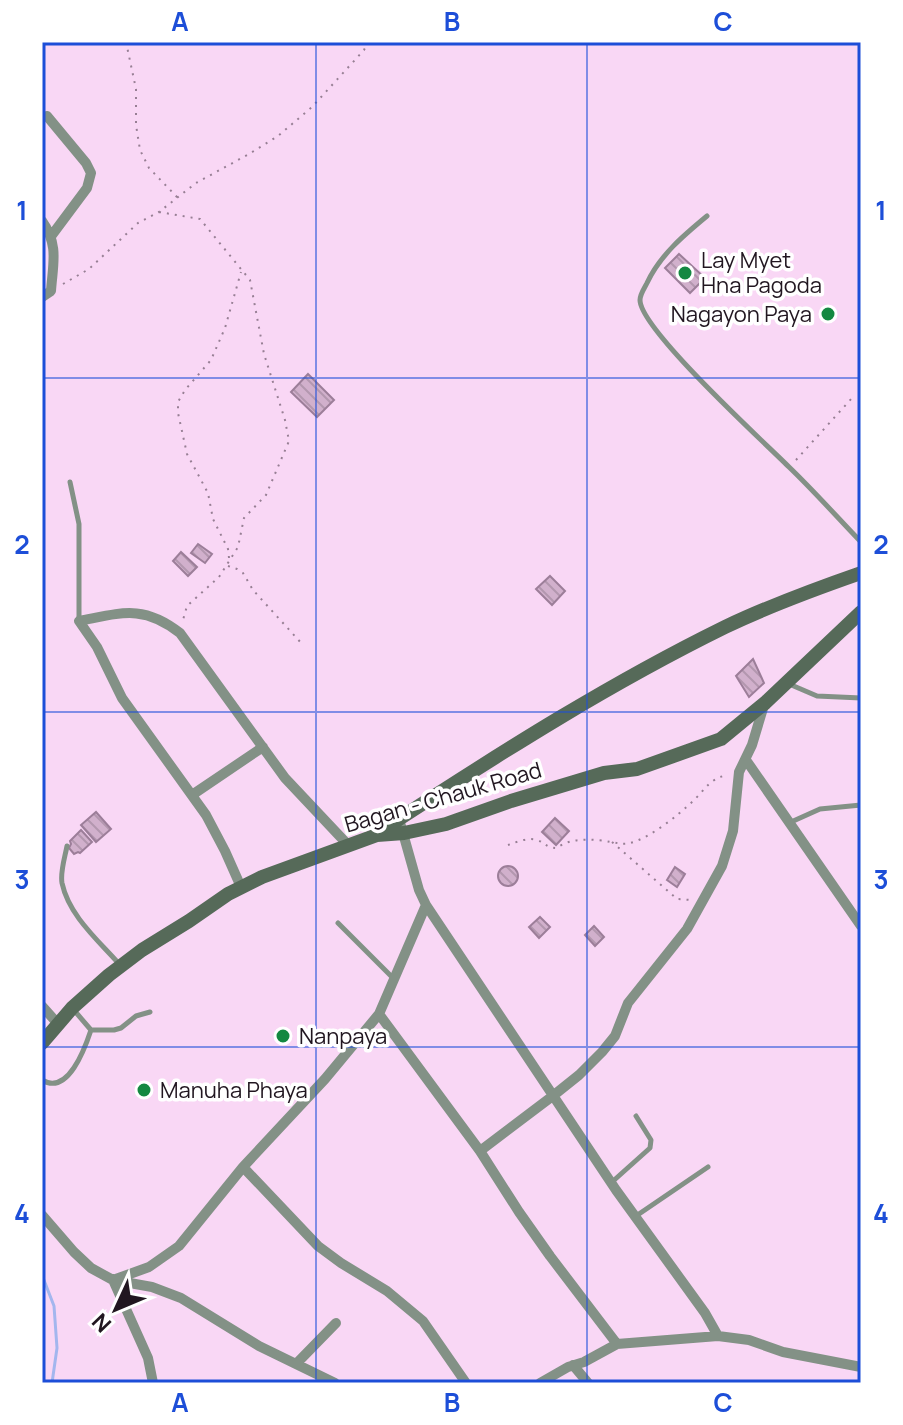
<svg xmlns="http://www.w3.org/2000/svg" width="903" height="1425" font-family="Manrope,sans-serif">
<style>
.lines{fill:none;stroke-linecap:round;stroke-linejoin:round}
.stream{stroke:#a3b6ee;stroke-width:3}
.building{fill:url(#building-back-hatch);stroke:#9c7e99;stroke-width:2}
.path{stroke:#977f94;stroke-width:2;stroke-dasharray:2 6;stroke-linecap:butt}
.service{stroke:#839186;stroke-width:5}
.minor{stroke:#839186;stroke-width:10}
.secondary{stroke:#566a59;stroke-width:14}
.grid{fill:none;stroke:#1d4ed8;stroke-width:2;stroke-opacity:0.55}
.poi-dot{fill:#148841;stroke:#fff;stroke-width:3}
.labels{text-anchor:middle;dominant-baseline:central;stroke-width:7;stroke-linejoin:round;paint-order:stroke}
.poi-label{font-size:22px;fill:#211620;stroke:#fff;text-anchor:start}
.street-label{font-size:22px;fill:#211620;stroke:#fff}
.neatline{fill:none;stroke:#1d4ed8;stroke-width:3}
.grid-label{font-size:26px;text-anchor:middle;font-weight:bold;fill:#1d4ed8}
</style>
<defs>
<pattern id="building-back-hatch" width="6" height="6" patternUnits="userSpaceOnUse" patternTransform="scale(2)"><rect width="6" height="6" fill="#d1b0cc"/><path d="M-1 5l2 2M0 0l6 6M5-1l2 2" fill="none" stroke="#b397af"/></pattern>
</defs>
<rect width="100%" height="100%" fill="#f9d7f5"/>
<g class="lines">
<path class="stream" d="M42,1275L54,1306L57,1348L52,1383"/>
</g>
<path class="building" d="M679,254L705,278L690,293L665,268Z
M308,374L334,400L317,417L291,392Z
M198,544L212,554L205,563L191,553Z
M181,552L197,567L188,576L173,561Z
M550,576L565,591L552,605L536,589Z
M753,659L764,683L749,697L736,676Z
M96,812L111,829L96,842L81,825Z
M555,818L569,831L556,845L542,832Z
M81,830L92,842L80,853L78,852L74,854L69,848L71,844L70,841Z
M498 876a10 10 0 1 1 20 0a10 10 0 1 1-20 0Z
M675,867L685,874L677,887L667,880Z
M540,917L550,927L539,938L529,927Z
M594,926L604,937L595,946L585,935Z"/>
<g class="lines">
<path class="path" d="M126,42L136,89V125L140,150L149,168L177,197
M159,212L200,219L250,280L264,354L285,420L289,441L266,495L244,518L238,547L219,577L187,606L183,620
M63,284L89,269L138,223L159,212L196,183L249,154L278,136L312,107L364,50L368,42
M796,460L852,398
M229,558L228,549L213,519L208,493L187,454L178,413V402L185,390L211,360L225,328L241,272
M228,566L237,569L243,573L253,590L303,645
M612,842L677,899L692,900
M508,845C517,842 528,837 537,840C546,843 546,848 557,848C570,837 595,839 611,842C618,843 623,845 630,843C650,838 677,816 692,802C706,789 707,781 726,775"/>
<path class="service" d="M707,216C684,235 660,255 647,283C644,289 640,294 640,300C640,329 764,442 789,467C814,491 837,517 861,542
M70,482L79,524V620
M789,684L817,696L861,698
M791,822L820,809L861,805
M67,846C65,857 60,872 62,883C69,916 99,941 120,965
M338,923L393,978
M73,1009L91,1030H114L121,1028L136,1016L150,1012
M42,1080C68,1096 85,1048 91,1030
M612,1182L650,1148L651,1140L636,1116
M636,1216L708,1167"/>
<path class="minor" d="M47,116L86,163L91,173L87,188L52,235
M42,221C59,245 53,263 51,291L42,297
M746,760L861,926
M192,795L263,747
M399,819L419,890L426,905L616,1190L705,1313L718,1336
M241,887L225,851L206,815L122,698L97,647L79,621C121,613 143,604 180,633L285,778L349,846
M42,1006L58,1024
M379,1014L480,1151L519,1212L550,1256L617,1344
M480,1151L554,1095L579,1075L602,1052L615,1036L628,1003L687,929L722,866L733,831L739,772L752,745L764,705
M243,1167L318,1246L341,1263L387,1291L423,1321L466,1383
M42,1215L74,1252L91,1268L113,1280L152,1287L181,1298L259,1346L335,1383
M113,1280L149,1267L179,1246L243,1167L325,1079L379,1014L426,905
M113,1280L148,1358L153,1383
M296,1364L336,1323
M573,1365L588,1383
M540,1383L568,1367L584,1362L617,1344L718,1336L749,1340L783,1352L861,1367"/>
<path class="secondary" d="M378,835L399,819C505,750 611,683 725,627C769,606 815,589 861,573
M42,1043L72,1008L109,975L142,950L189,921L228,894L262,877L377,835L404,833L446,824L511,801L604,773L637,769L721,739L765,703L861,612"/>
</g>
<path class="grid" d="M316,42V1383M587,42V1383M42,378H861M42,712H861M42,1047H861"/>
<g class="poi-dot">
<circle cx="685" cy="273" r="8"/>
<circle cx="828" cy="314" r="8"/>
<circle cx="283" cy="1036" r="8"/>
<circle cx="144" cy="1090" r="8"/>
</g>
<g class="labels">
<g class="poi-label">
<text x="701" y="260">Lay Myet<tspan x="701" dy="25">Hna Pagoda</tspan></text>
<text x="812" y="314" text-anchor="end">Nagayon Paya</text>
<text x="299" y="1036">Nanpaya</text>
<text x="160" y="1090">Manuha Phaya</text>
</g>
<g class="street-label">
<text transform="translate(443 797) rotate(-16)">Bagan - Chauk Road</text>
</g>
</g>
<rect width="903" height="1425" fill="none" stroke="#ffffff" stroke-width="88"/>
<g transform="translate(116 1309) rotate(226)" stroke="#ffffff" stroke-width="6" paint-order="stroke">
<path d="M0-6L14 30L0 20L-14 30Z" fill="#211620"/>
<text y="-12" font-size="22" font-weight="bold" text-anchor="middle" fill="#211620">N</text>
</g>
<rect x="44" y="44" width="815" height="1337" class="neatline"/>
<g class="grid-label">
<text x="180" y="31">A</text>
<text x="452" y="31">B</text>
<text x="723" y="31">C</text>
<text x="22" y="220">1</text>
<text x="881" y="220">1</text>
<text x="22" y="554">2</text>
<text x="881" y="554">2</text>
<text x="22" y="889">3</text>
<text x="881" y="889">3</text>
<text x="22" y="1223">4</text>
<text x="881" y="1223">4</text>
<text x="180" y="1412">A</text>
<text x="452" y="1412">B</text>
<text x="723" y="1412">C</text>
</g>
</svg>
